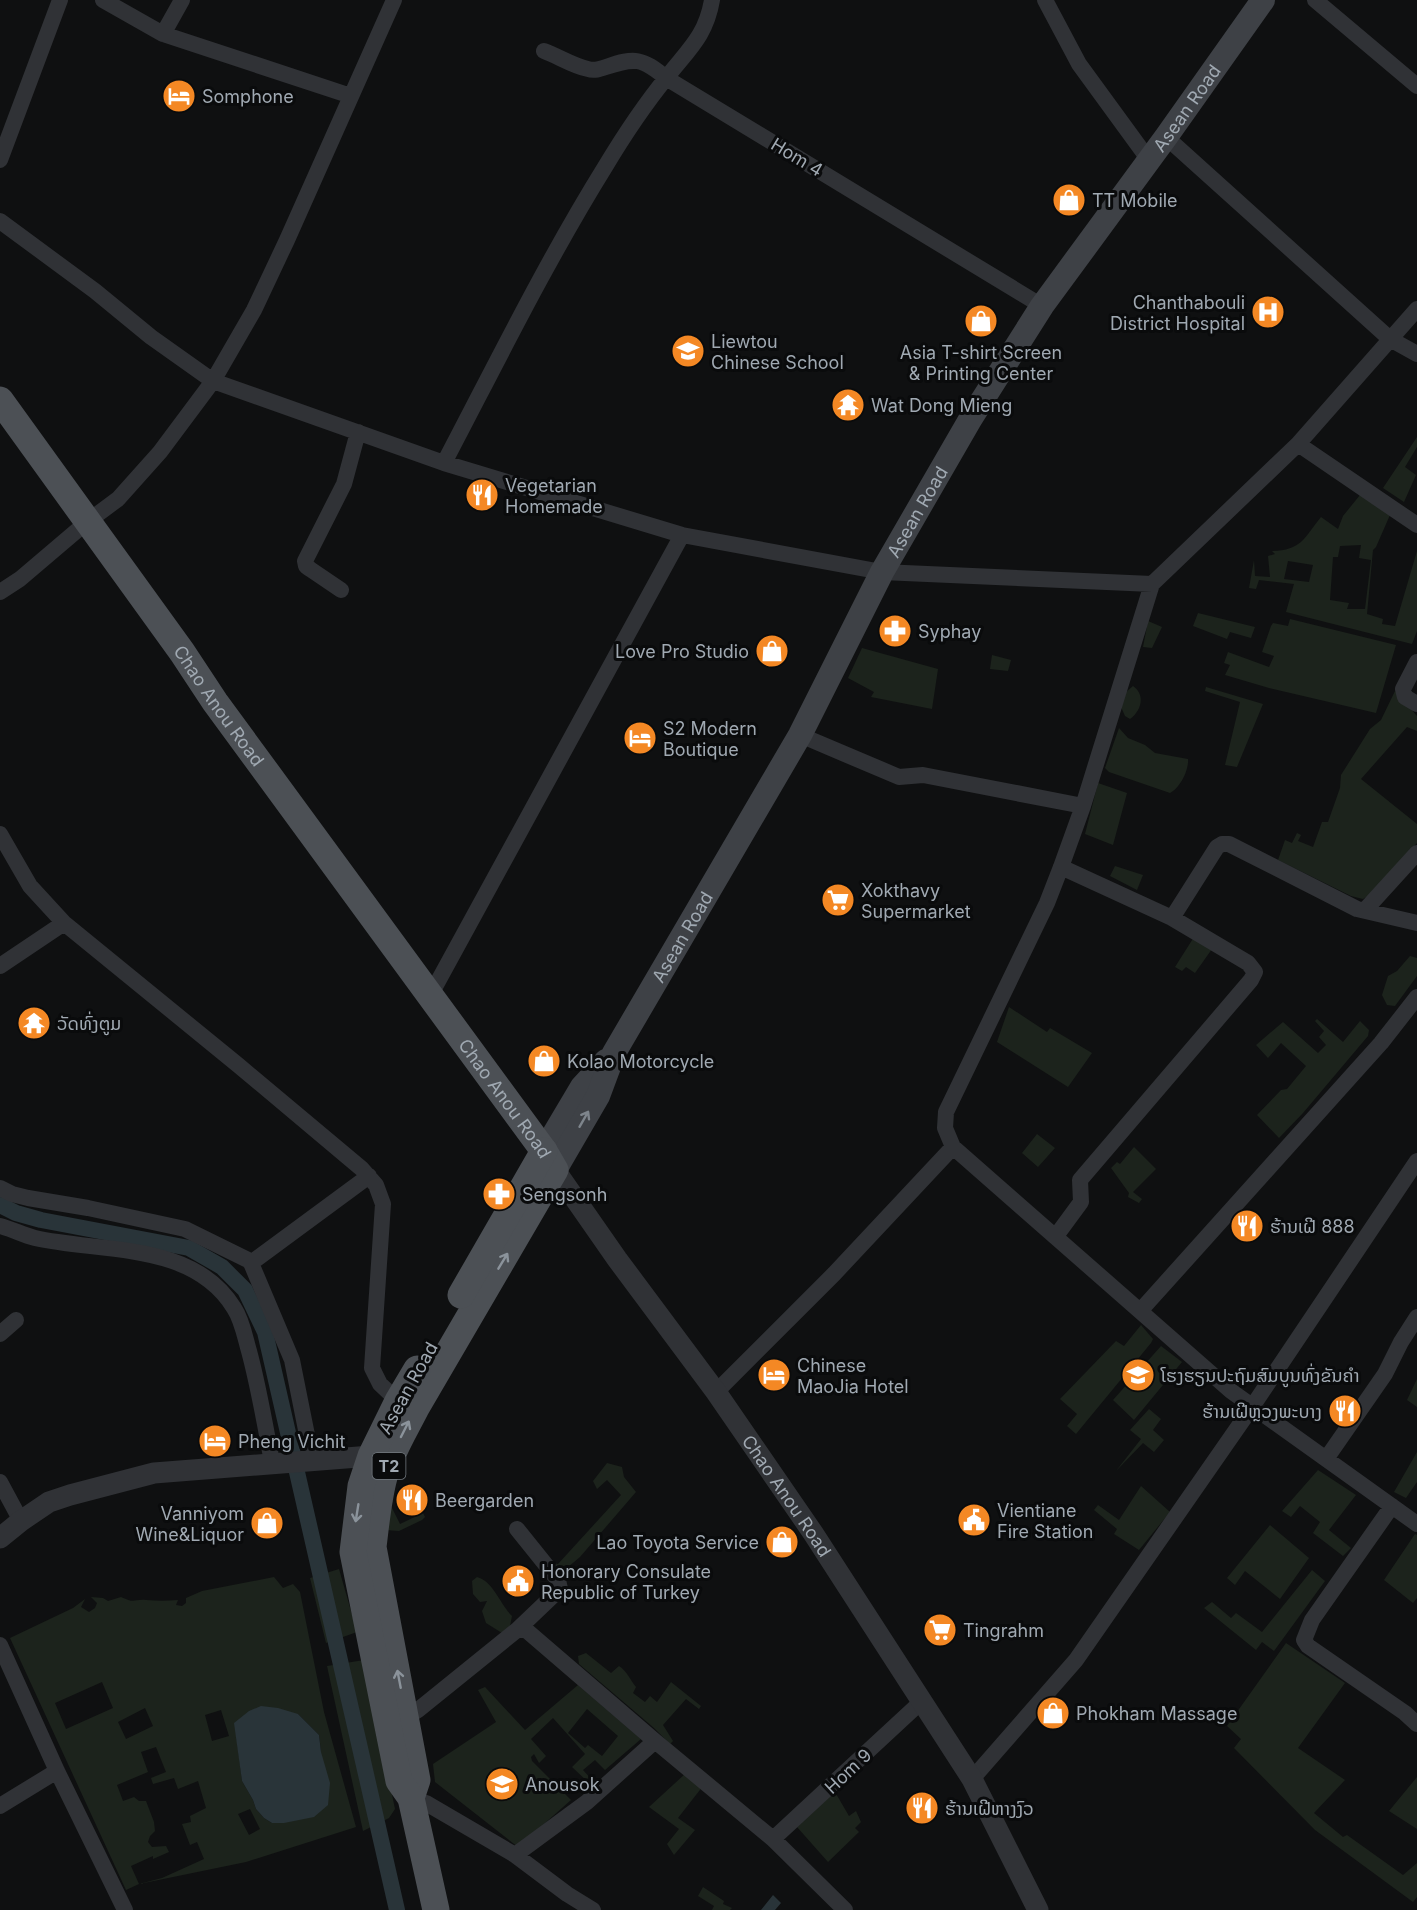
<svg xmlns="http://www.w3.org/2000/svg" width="1417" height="1910" font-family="Inter,'Noto Sans Lao',sans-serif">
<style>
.green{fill:#1c231c;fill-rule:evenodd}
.water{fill:#293439}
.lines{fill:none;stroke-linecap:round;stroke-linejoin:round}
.canal{stroke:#293439;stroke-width:16}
.minor{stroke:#303236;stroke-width:16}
.tertiary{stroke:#303236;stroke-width:21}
.secondary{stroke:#3e4146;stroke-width:24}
.primary{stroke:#4c5055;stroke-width:27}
.oneway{stroke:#7e858c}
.oneway2{stroke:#8b939b}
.labels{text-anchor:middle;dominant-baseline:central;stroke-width:6;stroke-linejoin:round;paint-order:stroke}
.shield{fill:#0a0b0c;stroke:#737a80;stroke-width:1.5}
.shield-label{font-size:16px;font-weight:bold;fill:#a0a9b2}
.poi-label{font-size:18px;fill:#a0a9b2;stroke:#0a0b0c;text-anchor:start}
.street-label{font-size:18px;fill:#a0a9b2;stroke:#0a0b0c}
</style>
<rect width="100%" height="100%" fill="#0f1011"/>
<path class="green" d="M1417,437V447L1405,467L1416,475L1404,502L1383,488Z
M1360,495L1390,515L1376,547L1373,550L1367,614L1383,619L1382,624L1395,626L1417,551V631L1412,644L1286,612L1294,584L1259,580L1256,589L1249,588L1254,560L1255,576L1270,577L1268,556L1275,554L1272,551C1302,550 1303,539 1321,517L1338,529L1343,516ZM1361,545L1359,558L1371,560L1365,609H1347L1349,603L1330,600L1333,557H1338L1340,546ZM1288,561L1313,565L1309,582L1284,579Z
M1198,613L1255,627L1251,638L1230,632L1227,639L1193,626Z
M1290,619L1396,645L1376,713L1269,688L1225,675L1230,665L1224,663L1228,652L1269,667L1274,656L1262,652L1271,626L1273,623L1288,626Z
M1148,621L1162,627L1152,648L1143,647Z
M862,648L938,669L932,709L871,697L874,692L848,678Z
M992,655L1011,660L1008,671L990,669Z
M1133,686C1146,695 1141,711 1130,719L1125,716L1121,707L1126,692Z
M1206,687L1263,704L1237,767L1225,765L1240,702L1205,691Z
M1395,691L1417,716V731L1407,727L1361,779L1417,824V843L1374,892L1363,899L1351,896L1278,860L1285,840L1292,843L1297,833L1301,835L1298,841L1313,847L1322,822H1328L1340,788L1341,775L1370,729L1381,720Z
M1119,728L1128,738L1145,745L1155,753L1188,759C1189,770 1180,788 1170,793L1109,772L1105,768Z
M1098,783L1127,793L1113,845L1085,834Z
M1115,866L1143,875L1137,890L1110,876Z
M1194,937L1212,949L1195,973L1186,967L1182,971L1175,967Z
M1410,956L1417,958V976L1395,1006L1387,1005L1382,995L1388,976L1397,971Z
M1009,1007L1047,1032L1050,1028L1092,1053L1068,1087L997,1042Z
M1317,1019L1343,1042L1360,1021L1369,1030L1368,1036L1303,1113L1279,1138L1257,1115L1281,1090L1287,1089L1306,1066L1281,1043L1268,1058L1256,1045L1283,1022L1318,1053L1326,1045L1319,1037L1324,1031L1315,1021Z
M1037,1134L1055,1148L1038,1167L1022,1153Z
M1134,1147L1156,1169L1133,1192L1142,1199L1139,1203L1128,1197L1129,1193L1111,1168L1117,1162L1120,1164Z
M1141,1325L1153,1339L1151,1343L1076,1434L1067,1426L1077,1414L1060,1399L1116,1341L1124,1346Z
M1161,1346L1182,1362L1134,1420L1113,1400Z
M1417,1379V1407L1407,1400Z
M1149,1409L1161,1419L1153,1430L1164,1440L1154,1452L1143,1443L1116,1471L1141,1439L1130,1430Z
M1417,1452V1482L1406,1498L1394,1492Z
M607,1463L622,1467L624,1477L636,1492L580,1557L555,1578L552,1563L558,1564L621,1495L607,1480L597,1489L593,1481Z
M1318,1470L1356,1495L1329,1530L1351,1548L1343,1556L1313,1533L1320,1522L1300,1506L1291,1517L1282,1511Z
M1141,1486L1170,1512L1139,1550L1114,1534L1117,1529L1094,1510L1098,1505L1119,1520Z
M389,1494L393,1502L390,1504L400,1524L423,1513L425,1517L422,1520L399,1531L386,1530Z
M1270,1525L1309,1558L1280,1599L1245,1571L1235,1585L1227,1578Z
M1415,1534L1417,1535V1598L1413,1603L1384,1580Z
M339,1569L357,1632L326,1643L310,1578Z
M1312,1570L1325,1581L1274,1651L1262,1642L1256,1650L1204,1608L1212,1602L1231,1618L1236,1613L1262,1632Z
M274,1577L283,1588L293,1584L300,1592L324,1712L356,1827L246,1862L139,1884L126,1890L10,1638L73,1608L85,1599L81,1607L89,1612L95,1608L97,1603L91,1597L103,1598L108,1601L121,1597C136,1604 133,1599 146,1600C157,1601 167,1601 178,1600L176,1605L182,1606L186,1603V1598L202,1591ZM102,1682L113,1708L66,1729L55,1703ZM145,1708L153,1726L126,1739L118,1722ZM221,1710L229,1736L212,1741L205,1715ZM298,1714L319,1735L321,1752L272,1823L264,1818L256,1809L253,1800L242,1781L236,1733ZM156,1747L166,1772L151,1778L153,1784L174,1778L178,1789L198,1781L206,1808L190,1816L191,1822L182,1824L190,1845L197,1842L204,1859L162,1878L139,1884L131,1866L153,1856V1859L169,1852L166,1846L152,1847L148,1842L150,1836L155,1831L154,1822L146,1801H139L134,1797L123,1801L117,1785L148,1772L141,1752ZM250,1809L260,1829L249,1835L238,1814Z
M477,1577C493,1581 500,1604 512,1616L510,1626L502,1633L486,1623L482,1611L487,1601L480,1602L473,1594L472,1581Z
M1286,1643L1345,1683L1298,1748L1345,1780L1314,1813L1343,1837L1347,1835L1403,1875L1417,1863V1897L1413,1902L1315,1830L1234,1748L1241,1739L1227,1726Z
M586,1653L611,1673L619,1666C627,1671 630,1680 636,1687L633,1693L645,1702L650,1696L657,1702L671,1682L701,1706L699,1709L686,1699L663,1725L673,1741L670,1744L654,1728L579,1664L578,1656Z
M364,1660L395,1809L389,1818L363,1831L327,1666Z
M578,1685L641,1739L605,1770L595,1760L583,1770L593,1781L590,1784L572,1767L585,1754L553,1718L531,1739L546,1756L539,1763L534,1754L531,1757L532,1761L571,1800L518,1847L435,1782L433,1764L496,1722L478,1690L485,1687L525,1730ZM587,1709L618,1736L602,1756L588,1745L585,1748L568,1733Z
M686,1773L703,1786L678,1818L695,1830L674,1855L667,1844L679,1829L649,1807Z
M1417,1777V1829L1389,1811Z
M835,1792L849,1816L856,1811L861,1822L855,1828L859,1832L828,1862L797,1827Z
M703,1887L724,1901L723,1904L732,1908L730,1910H712L714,1906L698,1896Z"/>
<path class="water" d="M261,1706L278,1708L298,1714L319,1735L321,1752L330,1783L328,1805L314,1817L284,1823H272L264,1818L256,1809L253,1800L242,1781L234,1723L249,1711Z
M773,1895L781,1903L775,1910H761Z"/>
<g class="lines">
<path class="canal" d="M0,1205L16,1213L41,1220L189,1248L222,1267L245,1290L265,1332L397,1910"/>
<path class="minor" d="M103,0L163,34L351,96
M1045,0L1079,64L1149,160
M1315,0L1417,86
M163,34L182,0
M544,51C558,56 573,66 588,69C594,71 600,69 606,67C635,57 642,58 666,78L1042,306
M1166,137L1390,339L1417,354
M0,160L60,0
M0,221L95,291L151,337L213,381L444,463L682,535L882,572L1152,584
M1417,309L1298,444L1152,584L1083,806L1061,867L1047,903L946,1112L945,1128L953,1147L1231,1391L1417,1524
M1298,444L1417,525
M444,463C496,364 546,262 605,167C623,137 645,104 667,77C688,50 706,36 712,0
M341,590L310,569L306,566L305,561L344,484L358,432
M0,592L20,579L87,522L118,499L160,452L213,381L254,310L287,240L394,0
M1417,662L1403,689L1405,697L1417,704
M800,735L899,777L923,775L1083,806
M0,834L30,886L64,923L238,1065L362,1169L376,1185L383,1204L372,1368L380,1384L398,1401
M1365,910L1417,853
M1172,918L1217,847L1222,844H1229L1357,909L1417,923
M0,966L64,923
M430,996L682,535
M0,1188L12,1194L28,1198L88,1208L185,1229L248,1260L251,1263L292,1360L312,1460
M0,1226C12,1229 23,1235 35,1238C101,1253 193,1241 234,1308C242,1320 245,1337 249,1351C259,1388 265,1425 272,1462
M1056,1236L1081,1202L1080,1180L1251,980L1255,972L1248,963L1172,918L1061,867
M251,1263L369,1176
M1141,1310L1381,1043L1417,997
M0,1334L16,1320
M716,1392L834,1274L953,1147
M1326,1459L1385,1374L1401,1342L1417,1317
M0,1482L21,1521
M1392,1506L1312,1620L1304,1640L1308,1646L1405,1713L1417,1724
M517,1630L560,1589L558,1580L517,1529
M0,1645L57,1771L125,1910
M407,1717L418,1710L517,1630H526L655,1741L773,1839L845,1910
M972,1779L1076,1660L1252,1407L1417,1161
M411,1798L426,1803L515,1855L567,1894L593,1910
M0,1806L57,1771
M773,1839L922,1701
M515,1855L587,1802L655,1741"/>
<g class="tertiary">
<path id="s1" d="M555,1170L617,1259L716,1392L813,1533L972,1779L1038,1910"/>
<path d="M0,1538L21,1521L49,1502L70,1495L154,1473L371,1456"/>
</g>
<g class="secondary">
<path d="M544,1151L582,1087L606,1061"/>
<path id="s2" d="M555,1170L598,1096L614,1053L800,735L882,572L971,418L1042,306L1166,137L1263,0"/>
</g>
<g class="primary">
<path id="s3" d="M0,400L182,652L215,702L544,1151L555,1170L416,1408C405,1430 391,1452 384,1477C378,1499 376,1523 373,1547L417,1780L411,1798"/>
<path d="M461,1295L544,1151"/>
<path d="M417,1369L398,1401L371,1456L361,1486L353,1552L399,1781L411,1798L436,1910"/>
</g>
</g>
<defs><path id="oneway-shaft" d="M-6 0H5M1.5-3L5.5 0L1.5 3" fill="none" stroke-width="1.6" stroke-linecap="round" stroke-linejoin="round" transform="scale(1.5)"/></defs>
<use class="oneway" href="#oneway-shaft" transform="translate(584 1119) rotate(-60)"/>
<g class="oneway2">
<use href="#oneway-shaft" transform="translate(503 1261) rotate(-59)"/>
<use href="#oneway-shaft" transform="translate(405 1429) rotate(-63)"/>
<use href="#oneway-shaft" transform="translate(357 1513) rotate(99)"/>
<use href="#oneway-shaft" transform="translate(399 1679) rotate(-101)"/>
</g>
<defs>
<symbol id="hotel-disc" viewBox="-11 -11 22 22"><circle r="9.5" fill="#f48824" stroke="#0a0b0c"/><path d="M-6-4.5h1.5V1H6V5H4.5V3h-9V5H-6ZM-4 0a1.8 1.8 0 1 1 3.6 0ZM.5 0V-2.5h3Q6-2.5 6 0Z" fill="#fff"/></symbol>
<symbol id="shop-disc" viewBox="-11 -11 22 22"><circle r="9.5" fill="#f48824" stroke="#0a0b0c"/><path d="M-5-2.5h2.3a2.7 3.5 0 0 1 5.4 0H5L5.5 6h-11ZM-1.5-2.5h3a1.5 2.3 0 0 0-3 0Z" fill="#fff"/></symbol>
<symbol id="hospital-disc" viewBox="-11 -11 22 22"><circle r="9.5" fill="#f48824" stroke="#0a0b0c"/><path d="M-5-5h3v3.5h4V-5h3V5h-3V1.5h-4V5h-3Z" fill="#fff"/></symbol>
<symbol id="school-disc" viewBox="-11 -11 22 22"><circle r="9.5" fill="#f48824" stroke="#0a0b0c"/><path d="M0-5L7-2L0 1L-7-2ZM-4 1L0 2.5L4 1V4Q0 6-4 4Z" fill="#fff"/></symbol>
<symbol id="temple-disc" viewBox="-11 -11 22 22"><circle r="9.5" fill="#f48824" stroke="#0a0b0c"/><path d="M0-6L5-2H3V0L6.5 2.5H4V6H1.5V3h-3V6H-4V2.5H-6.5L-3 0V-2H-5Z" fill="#fff"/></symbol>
<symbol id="restaurant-disc" viewBox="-11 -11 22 22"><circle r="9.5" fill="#f48824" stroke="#0a0b0c"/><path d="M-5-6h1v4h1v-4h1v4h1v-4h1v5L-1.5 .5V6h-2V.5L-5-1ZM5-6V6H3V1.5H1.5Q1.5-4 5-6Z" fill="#fff"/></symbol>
<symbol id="pharmacy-disc" viewBox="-11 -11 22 22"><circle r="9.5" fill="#f48824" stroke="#0a0b0c"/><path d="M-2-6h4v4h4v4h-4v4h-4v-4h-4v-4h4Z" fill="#fff"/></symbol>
<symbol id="supermarket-disc" viewBox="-11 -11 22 22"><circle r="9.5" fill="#f48824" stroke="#0a0b0c"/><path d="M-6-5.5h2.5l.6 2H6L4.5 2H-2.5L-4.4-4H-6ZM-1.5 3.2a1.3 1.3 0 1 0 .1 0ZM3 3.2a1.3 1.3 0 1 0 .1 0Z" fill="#fff"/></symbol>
<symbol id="civic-disc" viewBox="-11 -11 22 22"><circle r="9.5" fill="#f48824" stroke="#0a0b0c"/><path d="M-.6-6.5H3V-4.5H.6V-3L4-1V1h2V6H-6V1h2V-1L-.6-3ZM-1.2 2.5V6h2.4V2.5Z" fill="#fff"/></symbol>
</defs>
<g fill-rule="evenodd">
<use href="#hotel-disc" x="160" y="77" width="38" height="38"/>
<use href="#shop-disc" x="1050" y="181" width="38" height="38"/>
<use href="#hospital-disc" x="1249" y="293" width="38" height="38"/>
<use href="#shop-disc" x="962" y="302" width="38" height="38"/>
<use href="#school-disc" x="669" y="332" width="38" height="38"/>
<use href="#temple-disc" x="829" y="386" width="38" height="38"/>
<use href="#restaurant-disc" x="463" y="476" width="38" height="38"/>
<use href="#pharmacy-disc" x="876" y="612" width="38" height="38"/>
<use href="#shop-disc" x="753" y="632" width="38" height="38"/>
<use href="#hotel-disc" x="621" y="719" width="38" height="38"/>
<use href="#supermarket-disc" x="819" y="881" width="38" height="38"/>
<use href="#temple-disc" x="15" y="1004" width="38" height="38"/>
<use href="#shop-disc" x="525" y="1042" width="38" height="38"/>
<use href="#pharmacy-disc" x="480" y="1175" width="38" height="38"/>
<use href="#restaurant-disc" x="1228" y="1207" width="38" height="38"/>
<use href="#hotel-disc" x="755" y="1356" width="38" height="38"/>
<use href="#school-disc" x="1119" y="1356" width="38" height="38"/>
<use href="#restaurant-disc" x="1326" y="1392" width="38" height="38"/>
<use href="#hotel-disc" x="196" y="1422" width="38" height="38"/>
<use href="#restaurant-disc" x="393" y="1481" width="38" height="38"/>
<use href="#civic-disc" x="955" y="1501" width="38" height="38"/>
<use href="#shop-disc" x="248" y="1504" width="38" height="38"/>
<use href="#shop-disc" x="763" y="1523" width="38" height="38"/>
<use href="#civic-disc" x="499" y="1562" width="38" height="38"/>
<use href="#supermarket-disc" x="921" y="1611" width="38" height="38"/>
<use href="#shop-disc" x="1034" y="1694" width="38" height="38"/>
<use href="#school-disc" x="483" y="1765" width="38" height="38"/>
<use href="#restaurant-disc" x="903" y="1789" width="38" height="38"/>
</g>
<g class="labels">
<rect class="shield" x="372.5" y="1453" width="33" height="26" rx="4.5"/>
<g class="shield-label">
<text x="389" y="1466">T2</text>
</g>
<g class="poi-label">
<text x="202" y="96">Somphone</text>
<text x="1092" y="200">TT Mobile</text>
<text x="1245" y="302" text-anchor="end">Chanthabouli<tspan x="1245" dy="21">District Hospital</tspan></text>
<text x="711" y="341">Liewtou<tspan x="711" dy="21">Chinese School</tspan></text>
<text x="981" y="352" text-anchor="middle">Asia T-shirt Screen<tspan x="981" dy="21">&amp; Printing Center</tspan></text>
<text x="871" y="405">Wat Dong Mieng</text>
<text x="505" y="485">Vegetarian<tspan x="505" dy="21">Homemade</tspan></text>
<text x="918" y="631">Syphay</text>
<text x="749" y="651" text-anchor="end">Love Pro Studio</text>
<text x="663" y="728">S2 Modern<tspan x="663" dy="21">Boutique</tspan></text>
<text x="861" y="890">Xokthavy<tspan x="861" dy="21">Supermarket</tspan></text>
<text x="57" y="1023">ວັດທົ່ງຕູມ</text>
<text x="567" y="1061">Kolao Motorcycle</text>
<text x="522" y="1194">Sengsonh</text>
<text x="1270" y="1226">ຮ້ານເຝີ 888</text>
<text x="797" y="1365">Chinese<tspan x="797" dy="21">MaoJia Hotel</tspan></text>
<text x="1161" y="1375">ໂຮງຮຽນປະຖົມສົມບູນທົ່ງຂັນຄຳ</text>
<text x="1322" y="1411" text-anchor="end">ຮ້ານເຝີຫຼວງພະບາງ</text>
<text x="238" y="1441">Pheng Vichit</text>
<text x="435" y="1500">Beergarden</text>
<text x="997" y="1510">Vientiane<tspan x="997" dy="21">Fire Station</tspan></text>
<text x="244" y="1513" text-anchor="end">Vanniyom<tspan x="244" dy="21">Wine&amp;Liquor</tspan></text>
<text x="759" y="1542" text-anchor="end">Lao Toyota Service</text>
<text x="541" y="1571">Honorary Consulate<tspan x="541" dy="21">Republic of Turkey</tspan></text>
<text x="963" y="1630">Tingrahm</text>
<text x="1076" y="1713">Phokham Massage</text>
<text x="525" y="1784">Anousok</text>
<text x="945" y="1808">ຮ້ານເຝີຫາງງົວ</text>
</g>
<g class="street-label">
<text stroke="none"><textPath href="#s2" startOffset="1238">Asean Road</textPath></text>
<text transform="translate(797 157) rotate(31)">Hom 4</text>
<text stroke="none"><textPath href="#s2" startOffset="752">Asean Road</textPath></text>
<text stroke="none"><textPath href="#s3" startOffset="376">Chao Anou Road</textPath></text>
<text stroke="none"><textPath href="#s2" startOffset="266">Asean Road</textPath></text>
<text stroke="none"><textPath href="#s3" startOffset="862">Chao Anou Road</textPath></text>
<text transform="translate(408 1388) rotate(-61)">Asean Road</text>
<text stroke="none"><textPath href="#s1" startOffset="400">Chao Anou Road</textPath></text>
<text transform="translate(848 1771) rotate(-43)">Hom 9</text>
</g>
</g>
</svg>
